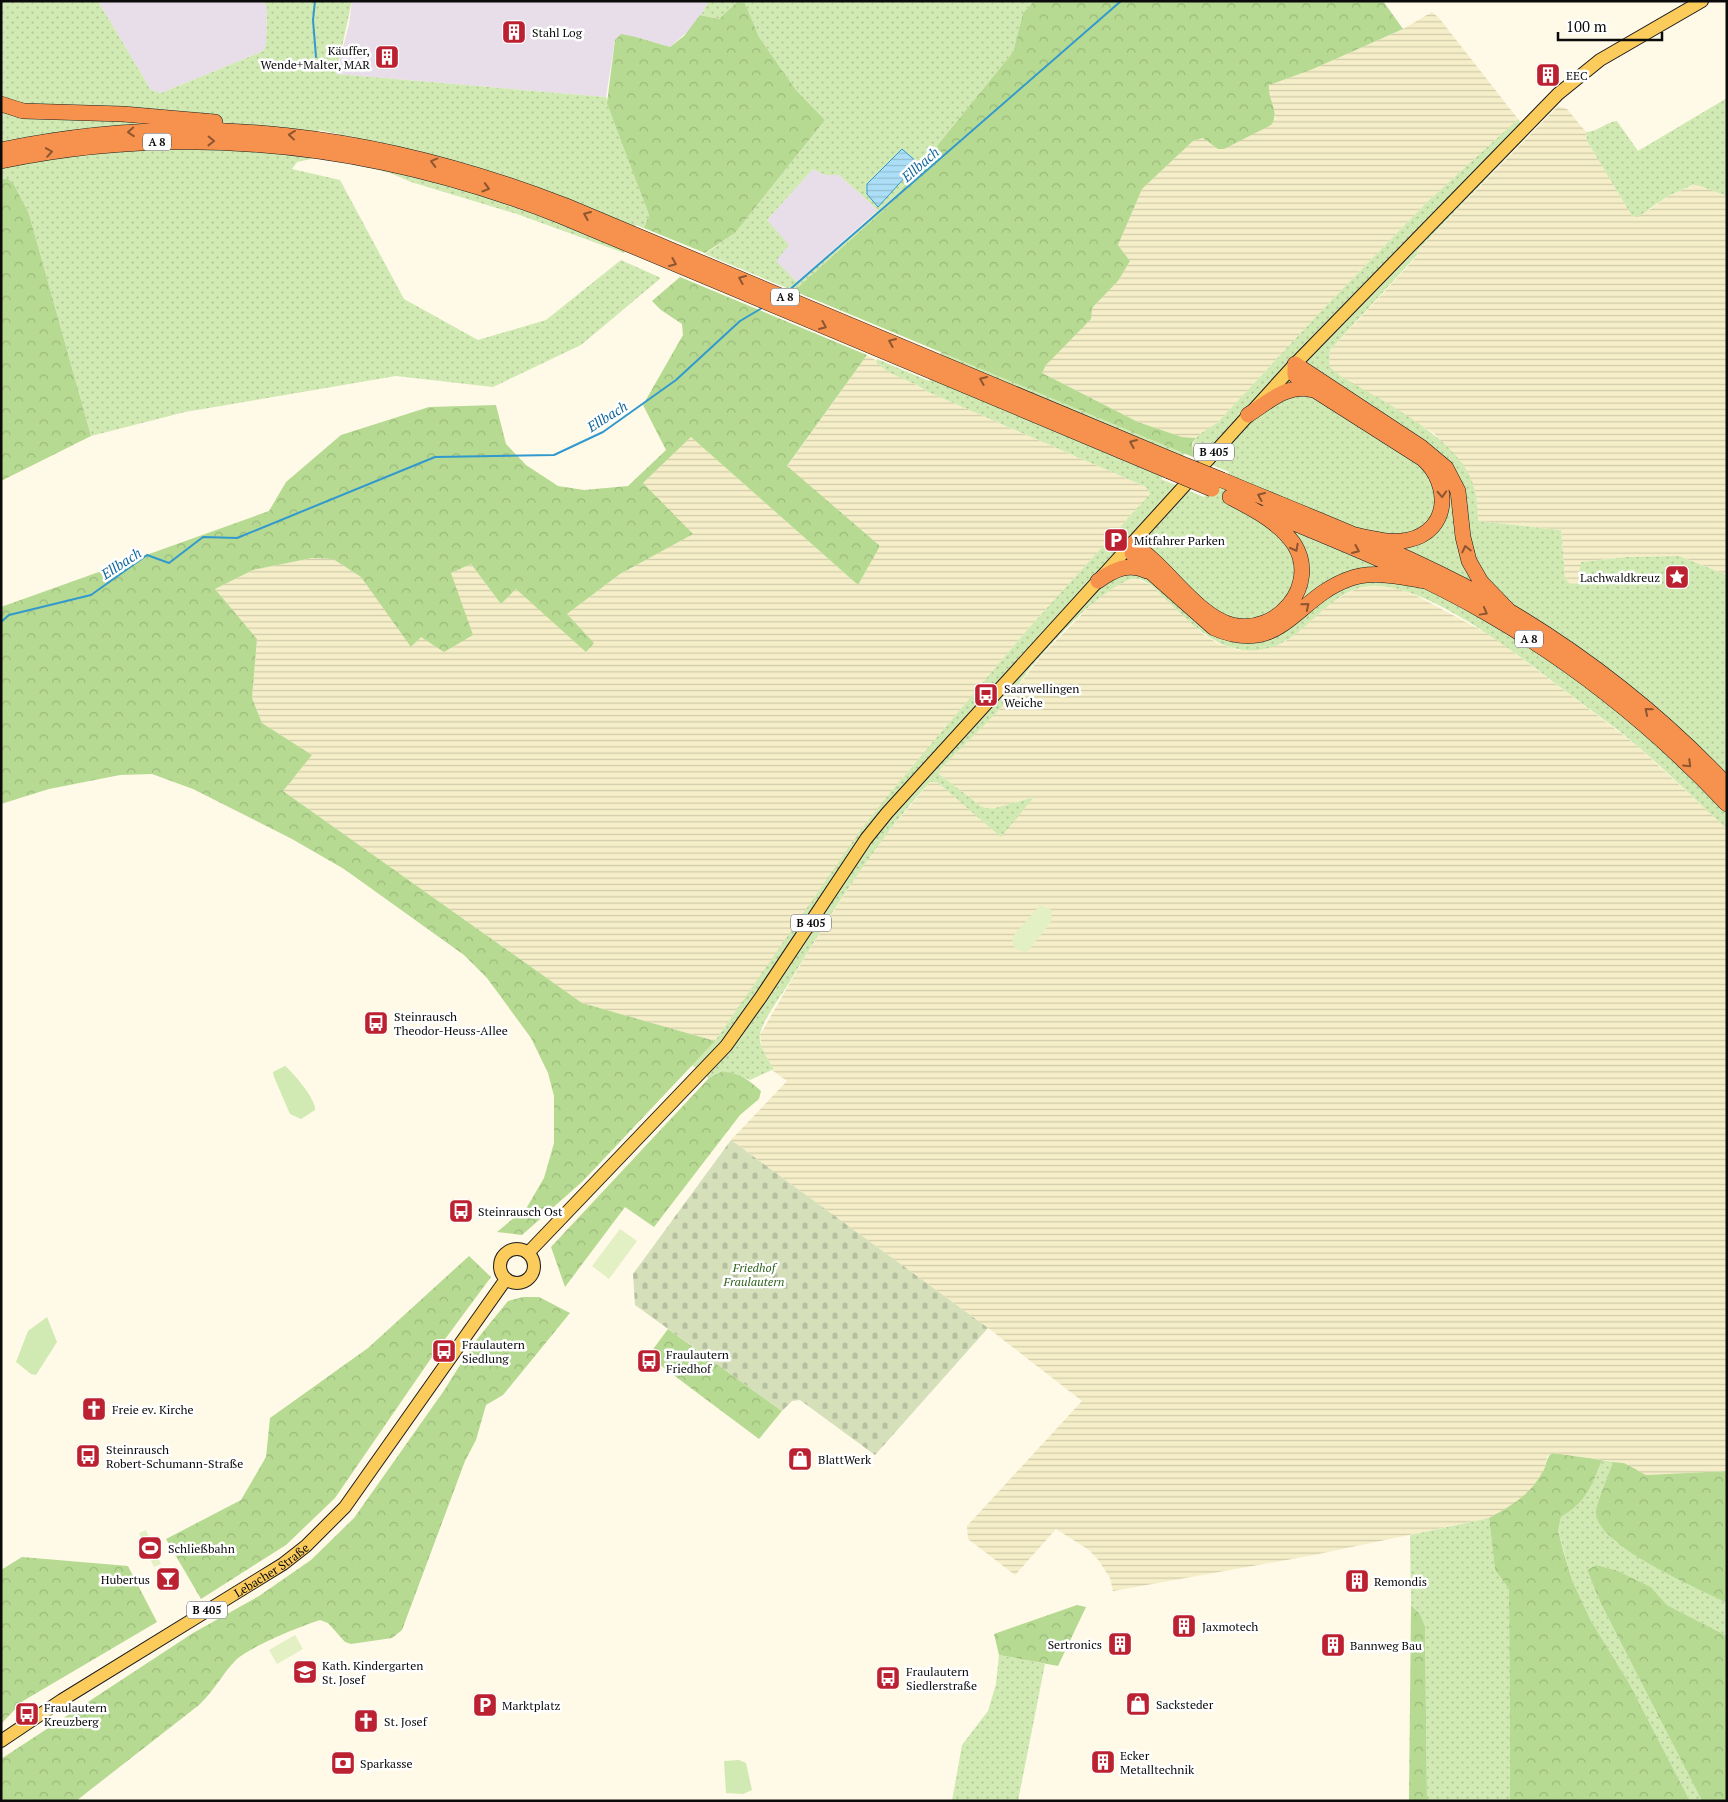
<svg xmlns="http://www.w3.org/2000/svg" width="1728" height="1802" font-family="'PT Serif',serif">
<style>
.industrial{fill:#e8deea}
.farmland{fill:url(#farmland-rules)}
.grass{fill:url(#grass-dots);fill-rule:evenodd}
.forest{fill:url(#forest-crowns)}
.cemetery{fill:url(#cemetery-stones)}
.park{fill:#d1e9b2}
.pitch{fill:#e3f0c4}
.water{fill:url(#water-rules);stroke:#3299cf}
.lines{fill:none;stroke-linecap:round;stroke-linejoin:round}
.stream{stroke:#3299cf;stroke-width:2}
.major-casing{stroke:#1c1c1c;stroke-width:14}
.highway-casing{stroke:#1c1c1c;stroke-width:16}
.major{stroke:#fbcc5c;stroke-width:12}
.highway{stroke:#f7924e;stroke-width:15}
.highway-bridge-casing{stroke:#1c1c1c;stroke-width:16;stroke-linecap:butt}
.highway-bridge{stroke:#f7924e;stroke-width:15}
.oneway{stroke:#8d5530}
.labels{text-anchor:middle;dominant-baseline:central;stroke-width:5;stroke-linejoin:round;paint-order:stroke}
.shield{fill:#fff;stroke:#545454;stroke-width:1}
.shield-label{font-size:11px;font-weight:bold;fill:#0b0b0b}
.poi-label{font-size:12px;fill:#0b0b0b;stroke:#fff;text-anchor:start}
.park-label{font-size:12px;font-style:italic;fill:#2d621b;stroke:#fff}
.street-label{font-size:12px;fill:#0b0b0b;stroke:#fff}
.water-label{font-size:14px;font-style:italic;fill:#13689d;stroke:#fff}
</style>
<defs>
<pattern id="farmland-rules" width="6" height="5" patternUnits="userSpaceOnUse" patternTransform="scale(1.25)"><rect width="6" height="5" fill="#f5eec8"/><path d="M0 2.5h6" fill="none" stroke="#d1cbaa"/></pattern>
<pattern id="grass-dots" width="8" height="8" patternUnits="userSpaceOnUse" patternTransform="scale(1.25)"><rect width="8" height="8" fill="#d1e9b2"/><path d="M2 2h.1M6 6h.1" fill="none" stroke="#b2c698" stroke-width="1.8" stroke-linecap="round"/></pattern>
<pattern id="forest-crowns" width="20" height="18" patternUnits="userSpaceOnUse" patternTransform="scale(1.25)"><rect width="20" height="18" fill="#b6da91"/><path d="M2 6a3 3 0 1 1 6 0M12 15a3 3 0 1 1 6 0" fill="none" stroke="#9bba7c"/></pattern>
<pattern id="cemetery-stones" width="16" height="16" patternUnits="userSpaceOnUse" patternTransform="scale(1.25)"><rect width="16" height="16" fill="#d5e0bb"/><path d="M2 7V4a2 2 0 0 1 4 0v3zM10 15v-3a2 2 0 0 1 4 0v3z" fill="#b6bf9f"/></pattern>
<pattern id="water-rules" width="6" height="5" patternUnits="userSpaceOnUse" patternTransform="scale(1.25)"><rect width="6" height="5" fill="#acdff7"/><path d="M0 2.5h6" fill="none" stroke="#93bed2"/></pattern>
</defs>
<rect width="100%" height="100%" fill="#fff9e8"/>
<path class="industrial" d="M98,1H263L267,7L266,45L263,51L161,93L151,90Z
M352,1H709L696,24L670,47L636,37L615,40L606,97L336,74L349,24Z
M813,169L825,175H839L878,210L797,282L775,261L767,220Z"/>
<path class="farmland" d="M1432,12L1439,18L1518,119L1427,202L1325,307L1217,423L1196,438L1182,437L1138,422L1042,373L1046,365L1092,308L1118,281L1130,261L1118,245L1142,189L1193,141L1203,138L1218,149L1276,119L1268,93V85L1313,69L1403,29Z
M1558,106L1567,109L1586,132L1587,141L1632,216L1651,209L1668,196L1696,184L1727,196V575L1679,556L1626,557L1581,562V583L1570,584L1565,578L1561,530L1478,521L1474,486L1435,434L1338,375L1329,366L1330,350L1376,301L1418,255L1417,251Z
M867,355L926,391L1146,487L1150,494L1028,629L894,788L715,1041L582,1003L283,791L312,755L262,723L252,698L257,639L215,589L253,570L312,558L333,559L361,577L412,647L420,637L472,635L450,573L471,564L501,604L516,589L593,643L567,614L620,574L692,534L643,483L691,437L858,585L880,546L787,467Z
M1137,579L1151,585L1203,634L1217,643L1238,650H1260L1286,641L1335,600L1356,589L1368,586H1383L1396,588L1417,596L1492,636L1635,744L1727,829V1471L1646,1475L1624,1463L1552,1453L1547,1457L1544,1472L1530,1491L1521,1500L1489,1518L1314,1555L1113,1591L1110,1578L1099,1561L1089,1550L1056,1529L1015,1575L968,1539L967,1526L1082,1401L988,1328L731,1140L787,1081L772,1070L774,1069L762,1051L760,1035L809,950L873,850L930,782H937L1001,836L1033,797L992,809L982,807L939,774L940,770L979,728L999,710L1042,655L1103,593L1121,582Z"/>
<path class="grass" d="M1,1H98L151,90L161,93L263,51L266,45L267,7L263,1H352L336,74L606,97L649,215L644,228L636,225L624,253L517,214L411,182L390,173L335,160L339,134L318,130L314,156L311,159L297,162L292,169L340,180L404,299L478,340L546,320L621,260L661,278L581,345L493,387L396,376L185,412L91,436L29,214L8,179H1Z
M709,1H738L719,19L701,15Z
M744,1H1034L1023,13L1013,52L889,205L794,291L705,254L735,233L825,120L796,90L759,37ZM813,169L825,175H839L878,210L858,230L797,282L776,261L789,245L767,220Z
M1727,98V196L1695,184L1668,196L1638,217L1632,216L1587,141L1586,132C1598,132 1605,122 1617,121L1638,151Z
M1518,119L1529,134L1417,251L1418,254L1330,350L1329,366L1339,375C1378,399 1462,439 1474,487C1477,497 1477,510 1478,521L1561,530L1565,578L1570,584L1581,583L1579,575L1581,562L1626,557L1679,556L1727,575V829C1696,801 1667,771 1635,744C1614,726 1590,710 1568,693C1523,659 1427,581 1369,586C1324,591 1304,646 1258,650C1216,654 1191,622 1162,596C1156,589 1148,581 1138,579C1112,575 1042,652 1026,674C1017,686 1010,698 1000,709C980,730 959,749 940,770L939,774L982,807L992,809L1034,797L1001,837L937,782H930C875,842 834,909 792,978C783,994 764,1017 760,1034C758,1047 768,1059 774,1069L750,1080C734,1072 725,1070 709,1078L692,1065L715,1041L860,831L894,788L1028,629L1150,494L1146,487L926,391C911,379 888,376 876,362L877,359L929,381L941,352L1184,452L1185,454L1161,479L1204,497L1229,472L1193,457C1190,436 1201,434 1217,423L1325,307L1427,202Z
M1602,1460L1613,1462L1597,1513L1602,1526L1616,1542L1727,1603V1636L1667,1605L1651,1587L1616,1570L1596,1565L1587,1570L1600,1602L1702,1801H1690L1629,1683L1591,1621L1572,1580L1558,1531L1561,1517C1587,1502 1591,1487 1602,1460Z
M1489,1518L1495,1570L1509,1589L1510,1801H1427L1425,1626L1420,1614L1411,1605L1410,1535Z
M999,1655L1045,1664L1018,1801H952L962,1745L988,1711L996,1684Z"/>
<path class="forest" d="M738,1H744L759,37L796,90L825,120L735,233L705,253L644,228L649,215L607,103L615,40L621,34L636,37L670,47L684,36L700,15L719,19Z
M1034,1H1383L1403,29L1313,69L1269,85C1267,100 1281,112 1271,125L1224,149H1218L1203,138L1193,141L1142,189L1118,245L1130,261L1118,281L1092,308L1091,319L1046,365L1042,373L1138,422L1182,437L1196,438L1192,443L1193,457L794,291L889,205L1013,52L1023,13Z
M1,179H8L14,185L29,214L91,436L1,481Z
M680,277L867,355L787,466L880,546L858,585L691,437L643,483L693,534L620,574L567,614L594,643L586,652L516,589L501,604L471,564L451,573L473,635L444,652L421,637L411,647L361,577L333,559L312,558L253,570L215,589L257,639L252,698L262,723L312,755L283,791L582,1003L715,1041L583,1181L522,1235L497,1232L527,1207L544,1178L554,1143V1096L548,1073L531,1038L487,978L464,955L344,869L292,839L193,789L152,774L120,775L49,789L1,804V607L269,511L286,482L341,435L429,407L496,405L506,444L526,465L558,486L584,490L628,486L666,450L643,405L683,335L682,324L661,310L652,301Z
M721,1072C738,1071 749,1080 761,1091L759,1099L740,1115L654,1227L625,1207L565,1287L551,1247L709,1078Z
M469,1256L491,1277L434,1354L335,1498L286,1545L201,1599L166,1539L241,1500L266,1457L270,1418L368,1348Z
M523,1297H539L570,1313L503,1395L486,1405L476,1440L465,1461L402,1630L392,1638L351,1644L345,1642L328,1623L320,1620C301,1626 249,1647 236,1660C222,1674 215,1690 199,1705L76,1801H1V1759L193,1633L259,1596L311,1560L354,1518L443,1392L474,1343L508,1301Z
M668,1329L782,1411L759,1439L648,1356Z
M1552,1453L1602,1460C1591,1487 1587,1502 1561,1517L1558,1531L1563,1550L1572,1580L1591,1621L1629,1683L1690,1801H1510L1509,1589L1495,1570L1489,1518C1511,1506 1529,1496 1542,1473C1547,1466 1545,1459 1552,1453Z
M1613,1462L1624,1463L1646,1475L1727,1471V1603C1699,1588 1598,1547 1596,1513C1596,1504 1610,1472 1613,1462Z
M22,1557L128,1566L157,1622L23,1701L1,1724V1570Z
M1596,1565L1616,1570L1651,1587L1667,1605L1727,1636V1801H1702L1600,1602L1587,1570Z
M1077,1605L1086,1607L1058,1666L999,1655L994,1634Z
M1411,1605L1420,1614L1425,1626L1427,1801H1409Z"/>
<path class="cemetery" d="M731,1140L988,1328L875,1455L800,1400L792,1401L782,1411L635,1305L633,1274Z"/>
<path class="park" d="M285,1066C293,1072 317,1101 315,1110L301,1119L290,1114L274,1077L273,1072Z
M47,1317L57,1342L36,1375L31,1374L16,1362L28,1331Z
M739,1760L746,1763L752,1790L743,1794L726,1793L724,1761Z"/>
<path class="pitch" d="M1040,905L1052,910L1051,922L1028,951L1025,952L1015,949L1012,940L1014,935Z
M620,1229L637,1241L609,1279L592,1266Z
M146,1530L161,1564L154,1567L139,1533Z
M295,1635L303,1649L277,1664L269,1650Z"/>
<path class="water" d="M902,149L918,163L878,207L867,194V184Z"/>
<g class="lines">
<path class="stream" d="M315,1L313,20L316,57
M787,292L1121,1
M1,622L9,615L91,595L147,555L169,563L203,537L237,538L435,457L554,455L603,432L676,380L740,321L762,308"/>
<defs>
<g id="major">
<circle cx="517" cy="1266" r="17"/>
<path d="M528,1253L726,1046L761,997L866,839L887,813L1295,364L1558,94L1600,60L1702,1"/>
<path id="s1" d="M1,1741L62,1700L283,1564L306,1546L345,1507L506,1279"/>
</g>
<path id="highway" d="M1,104L23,111L123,114L215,122
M1,150C197,109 381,134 566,206L1177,462
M1,161C194,121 380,145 561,216L1169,471
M1248,415C1268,402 1288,383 1313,390
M1222,480C1310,517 1401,551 1485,597C1574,647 1657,711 1727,785
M1230,497C1253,509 1279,522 1294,544C1320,585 1277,636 1232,625C1196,616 1165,563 1132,544V553L1135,558L1214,628C1282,657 1295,598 1349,579C1373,570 1400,577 1425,581
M1267,512C1342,543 1420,574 1490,615C1578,666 1657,730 1727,804
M1354,535C1371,538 1391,544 1408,540C1450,531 1451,484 1423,459L1302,382L1295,375V364L1421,447L1446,468L1458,491L1463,537L1469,561L1481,582L1510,612
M1098,581C1113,570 1129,562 1147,571"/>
</defs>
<use href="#major" class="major-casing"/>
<use href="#highway" class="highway-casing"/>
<use href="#major" class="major"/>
<use href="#highway" class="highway"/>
<defs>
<path id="highway-bridge" d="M1177,462L1222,480
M1169,471L1212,489"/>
</defs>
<use href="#highway-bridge" class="highway-bridge-casing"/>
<use href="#highway-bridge" class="highway-bridge"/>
</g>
<defs><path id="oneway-chevron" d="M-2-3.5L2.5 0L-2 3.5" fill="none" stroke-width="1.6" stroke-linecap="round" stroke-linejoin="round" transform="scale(1.25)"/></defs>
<g class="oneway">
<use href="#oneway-chevron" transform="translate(131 132) rotate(176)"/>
<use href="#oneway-chevron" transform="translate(292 135) rotate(-174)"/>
<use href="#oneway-chevron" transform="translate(211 141) rotate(1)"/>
<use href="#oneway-chevron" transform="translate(49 152) rotate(-9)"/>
<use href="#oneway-chevron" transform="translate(434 162) rotate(-165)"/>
<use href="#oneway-chevron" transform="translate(486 188) rotate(17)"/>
<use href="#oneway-chevron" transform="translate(587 215) rotate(-157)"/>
<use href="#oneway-chevron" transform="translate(673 263) rotate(23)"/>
<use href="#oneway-chevron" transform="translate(742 279) rotate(-157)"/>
<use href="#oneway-chevron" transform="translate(823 326) rotate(23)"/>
<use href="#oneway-chevron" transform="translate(892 342) rotate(-157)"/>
<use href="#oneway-chevron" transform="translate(983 380) rotate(-157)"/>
<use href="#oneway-chevron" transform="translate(1133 443) rotate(-157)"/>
<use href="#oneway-chevron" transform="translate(1442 494) rotate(87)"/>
<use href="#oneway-chevron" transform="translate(1261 496) rotate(-157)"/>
<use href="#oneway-chevron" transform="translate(1295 548) rotate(62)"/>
<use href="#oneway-chevron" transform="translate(1466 549) rotate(-103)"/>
<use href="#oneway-chevron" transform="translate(1356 550) rotate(24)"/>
<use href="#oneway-chevron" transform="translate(1306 606) rotate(-39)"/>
<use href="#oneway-chevron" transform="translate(1484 612) rotate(29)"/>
<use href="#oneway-chevron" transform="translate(1648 711) rotate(-140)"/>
<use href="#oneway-chevron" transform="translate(1688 764) rotate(44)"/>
</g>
<defs>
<symbol id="building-square" viewBox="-11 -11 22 22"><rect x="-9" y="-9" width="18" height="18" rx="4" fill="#bc2131" stroke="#fff"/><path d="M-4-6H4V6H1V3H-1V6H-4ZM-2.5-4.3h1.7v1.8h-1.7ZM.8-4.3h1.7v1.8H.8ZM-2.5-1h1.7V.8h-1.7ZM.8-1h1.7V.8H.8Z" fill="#fff"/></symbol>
<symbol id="parking-square" viewBox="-11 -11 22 22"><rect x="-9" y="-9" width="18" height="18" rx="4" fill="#bc2131" stroke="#fff"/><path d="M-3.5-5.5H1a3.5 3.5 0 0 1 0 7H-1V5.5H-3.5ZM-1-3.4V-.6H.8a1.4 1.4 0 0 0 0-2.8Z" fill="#fff"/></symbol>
<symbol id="sight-square" viewBox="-11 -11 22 22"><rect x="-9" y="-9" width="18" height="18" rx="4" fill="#bc2131" stroke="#fff"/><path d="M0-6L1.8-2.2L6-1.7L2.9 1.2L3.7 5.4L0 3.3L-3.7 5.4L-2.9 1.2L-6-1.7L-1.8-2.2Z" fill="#fff"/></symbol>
<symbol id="bus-square" viewBox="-11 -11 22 22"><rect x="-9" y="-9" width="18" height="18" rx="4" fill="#bc2131" stroke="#fff"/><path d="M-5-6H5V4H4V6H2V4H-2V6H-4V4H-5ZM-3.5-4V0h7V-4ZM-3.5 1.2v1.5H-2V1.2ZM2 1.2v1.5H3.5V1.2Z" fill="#fff"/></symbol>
<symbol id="church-square" viewBox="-11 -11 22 22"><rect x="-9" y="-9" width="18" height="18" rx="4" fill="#bc2131" stroke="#fff"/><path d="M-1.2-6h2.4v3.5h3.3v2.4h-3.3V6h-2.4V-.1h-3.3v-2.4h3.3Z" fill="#fff"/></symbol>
<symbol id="shop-square" viewBox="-11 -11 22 22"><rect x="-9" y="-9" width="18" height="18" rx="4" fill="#bc2131" stroke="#fff"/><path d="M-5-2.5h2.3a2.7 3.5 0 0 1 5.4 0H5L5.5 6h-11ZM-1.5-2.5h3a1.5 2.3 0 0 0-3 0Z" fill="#fff"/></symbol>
<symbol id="stadium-square" viewBox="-11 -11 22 22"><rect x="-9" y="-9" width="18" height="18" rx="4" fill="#bc2131" stroke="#fff"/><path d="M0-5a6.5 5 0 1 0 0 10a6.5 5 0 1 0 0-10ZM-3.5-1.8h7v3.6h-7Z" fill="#fff"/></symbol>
<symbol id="bar-square" viewBox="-11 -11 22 22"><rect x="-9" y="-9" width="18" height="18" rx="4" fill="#bc2131" stroke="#fff"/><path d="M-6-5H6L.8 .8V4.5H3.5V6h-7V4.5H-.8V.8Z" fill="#fff"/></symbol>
<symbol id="school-square" viewBox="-11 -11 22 22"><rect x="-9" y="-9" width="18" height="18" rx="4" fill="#bc2131" stroke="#fff"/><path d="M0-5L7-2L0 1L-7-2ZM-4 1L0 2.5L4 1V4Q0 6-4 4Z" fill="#fff"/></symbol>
<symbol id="bank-square" viewBox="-11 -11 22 22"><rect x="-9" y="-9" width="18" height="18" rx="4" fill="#bc2131" stroke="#fff"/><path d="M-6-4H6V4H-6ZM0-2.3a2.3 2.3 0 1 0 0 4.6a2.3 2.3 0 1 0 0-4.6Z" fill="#fff"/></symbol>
</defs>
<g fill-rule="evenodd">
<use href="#building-square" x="500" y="18" width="28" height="28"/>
<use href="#building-square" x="373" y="43" width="28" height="28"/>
<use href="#building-square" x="1534" y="61" width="28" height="28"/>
<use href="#parking-square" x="1102" y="526" width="28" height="28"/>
<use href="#sight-square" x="1663" y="563" width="28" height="28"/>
<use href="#bus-square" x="972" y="681" width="28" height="28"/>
<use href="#bus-square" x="362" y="1009" width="28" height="28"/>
<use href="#bus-square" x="447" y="1197" width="28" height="28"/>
<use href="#bus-square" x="430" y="1337" width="28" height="28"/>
<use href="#bus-square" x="635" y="1347" width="28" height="28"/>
<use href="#church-square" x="80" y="1395" width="28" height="28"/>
<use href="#bus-square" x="74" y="1442" width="28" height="28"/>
<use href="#shop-square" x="786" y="1445" width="28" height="28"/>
<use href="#stadium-square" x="136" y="1534" width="28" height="28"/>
<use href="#bar-square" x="154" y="1565" width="28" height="28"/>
<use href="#building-square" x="1343" y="1567" width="28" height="28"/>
<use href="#building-square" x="1170" y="1612" width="28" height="28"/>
<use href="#building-square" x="1106" y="1630" width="28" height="28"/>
<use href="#building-square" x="1319" y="1631" width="28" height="28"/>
<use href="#school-square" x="291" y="1658" width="28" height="28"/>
<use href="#bus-square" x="874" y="1664" width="28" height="28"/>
<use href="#shop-square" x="1124" y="1690" width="28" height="28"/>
<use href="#parking-square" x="471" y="1691" width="28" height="28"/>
<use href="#bus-square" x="13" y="1700" width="28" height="28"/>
<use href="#church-square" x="352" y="1707" width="28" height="28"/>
<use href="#building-square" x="1089" y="1748" width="28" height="28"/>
<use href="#bank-square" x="329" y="1749" width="28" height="28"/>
</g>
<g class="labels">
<g class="shield">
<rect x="143" y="133.5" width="28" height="17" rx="4"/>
<rect x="771" y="288.5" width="28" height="17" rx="4"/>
<rect x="1194" y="443.5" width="40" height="17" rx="4"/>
<rect x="1515" y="630.5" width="28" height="17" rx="4"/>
<rect x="791" y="914.5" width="40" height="17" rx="4"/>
<rect x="187" y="1601.5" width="40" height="17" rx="4"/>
</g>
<g class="shield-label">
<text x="157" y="142">A 8</text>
<text x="785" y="297">A 8</text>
<text x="1214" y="452">B 405</text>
<text x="1529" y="639">A 8</text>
<text x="811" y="923">B 405</text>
<text x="207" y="1610">B 405</text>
</g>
<g class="poi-label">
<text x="532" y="32">Stahl Log</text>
<text x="370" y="50" text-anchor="end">Käuffer,<tspan x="370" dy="14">Wende+Malter, MAR</tspan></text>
<text x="1566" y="75">EEC</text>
<text x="1134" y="540">Mitfahrer Parken</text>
<text x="1660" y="577" text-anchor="end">Lachwaldkreuz</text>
<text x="1004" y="688">Saarwellingen<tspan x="1004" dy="14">Weiche</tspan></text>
<text x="394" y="1016">Steinrausch<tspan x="394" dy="14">Theodor-Heuss-Allee</tspan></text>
<text x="478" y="1211">Steinrausch Ost</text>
<text x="462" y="1344">Fraulautern<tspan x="462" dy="14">Siedlung</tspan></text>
<text x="666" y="1354">Fraulautern<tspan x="666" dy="14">Friedhof</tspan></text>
<text x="112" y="1409">Freie ev. Kirche</text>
<text x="106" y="1449">Steinrausch<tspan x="106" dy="14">Robert-Schumann-Straße</tspan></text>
<text x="818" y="1459">BlattWerk</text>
<text x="168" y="1548">Schließbahn</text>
<text x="150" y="1579" text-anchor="end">Hubertus</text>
<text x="1374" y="1581">Remondis</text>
<text x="1202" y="1626">Jaxmotech</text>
<text x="1102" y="1644" text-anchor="end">Sertronics</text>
<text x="1350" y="1645">Bannweg Bau</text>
<text x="322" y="1665">Kath. Kindergarten<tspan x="322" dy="14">St. Josef</tspan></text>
<text x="906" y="1671">Fraulautern<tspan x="906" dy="14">Siedlerstraße</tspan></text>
<text x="1156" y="1704">Sacksteder</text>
<text x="502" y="1705">Marktplatz</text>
<text x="44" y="1707">Fraulautern<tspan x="44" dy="14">Kreuzberg</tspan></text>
<text x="384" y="1721">St. Josef</text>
<text x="1120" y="1755">Ecker<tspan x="1120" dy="14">Metalltechnik</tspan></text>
<text x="360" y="1763">Sparkasse</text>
</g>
<g class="park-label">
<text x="754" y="1267">Friedhof<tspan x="754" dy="14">Fraulautern</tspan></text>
</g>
<g class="street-label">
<text stroke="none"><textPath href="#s1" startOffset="320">Lebacher Straße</textPath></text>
</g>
<g class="water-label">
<text transform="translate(920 164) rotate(-41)">Ellbach</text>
<text transform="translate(607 416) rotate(-32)">Ellbach</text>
<text transform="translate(121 563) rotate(-33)">Ellbach</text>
</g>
</g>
<rect width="1728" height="1802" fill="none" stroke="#0b0b0b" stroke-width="5"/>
<path d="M1558 32v8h104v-8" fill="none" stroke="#0b0b0b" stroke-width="2.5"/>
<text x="1566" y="32" font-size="15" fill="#0b0b0b" stroke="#ffffff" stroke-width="4" paint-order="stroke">100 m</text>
</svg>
